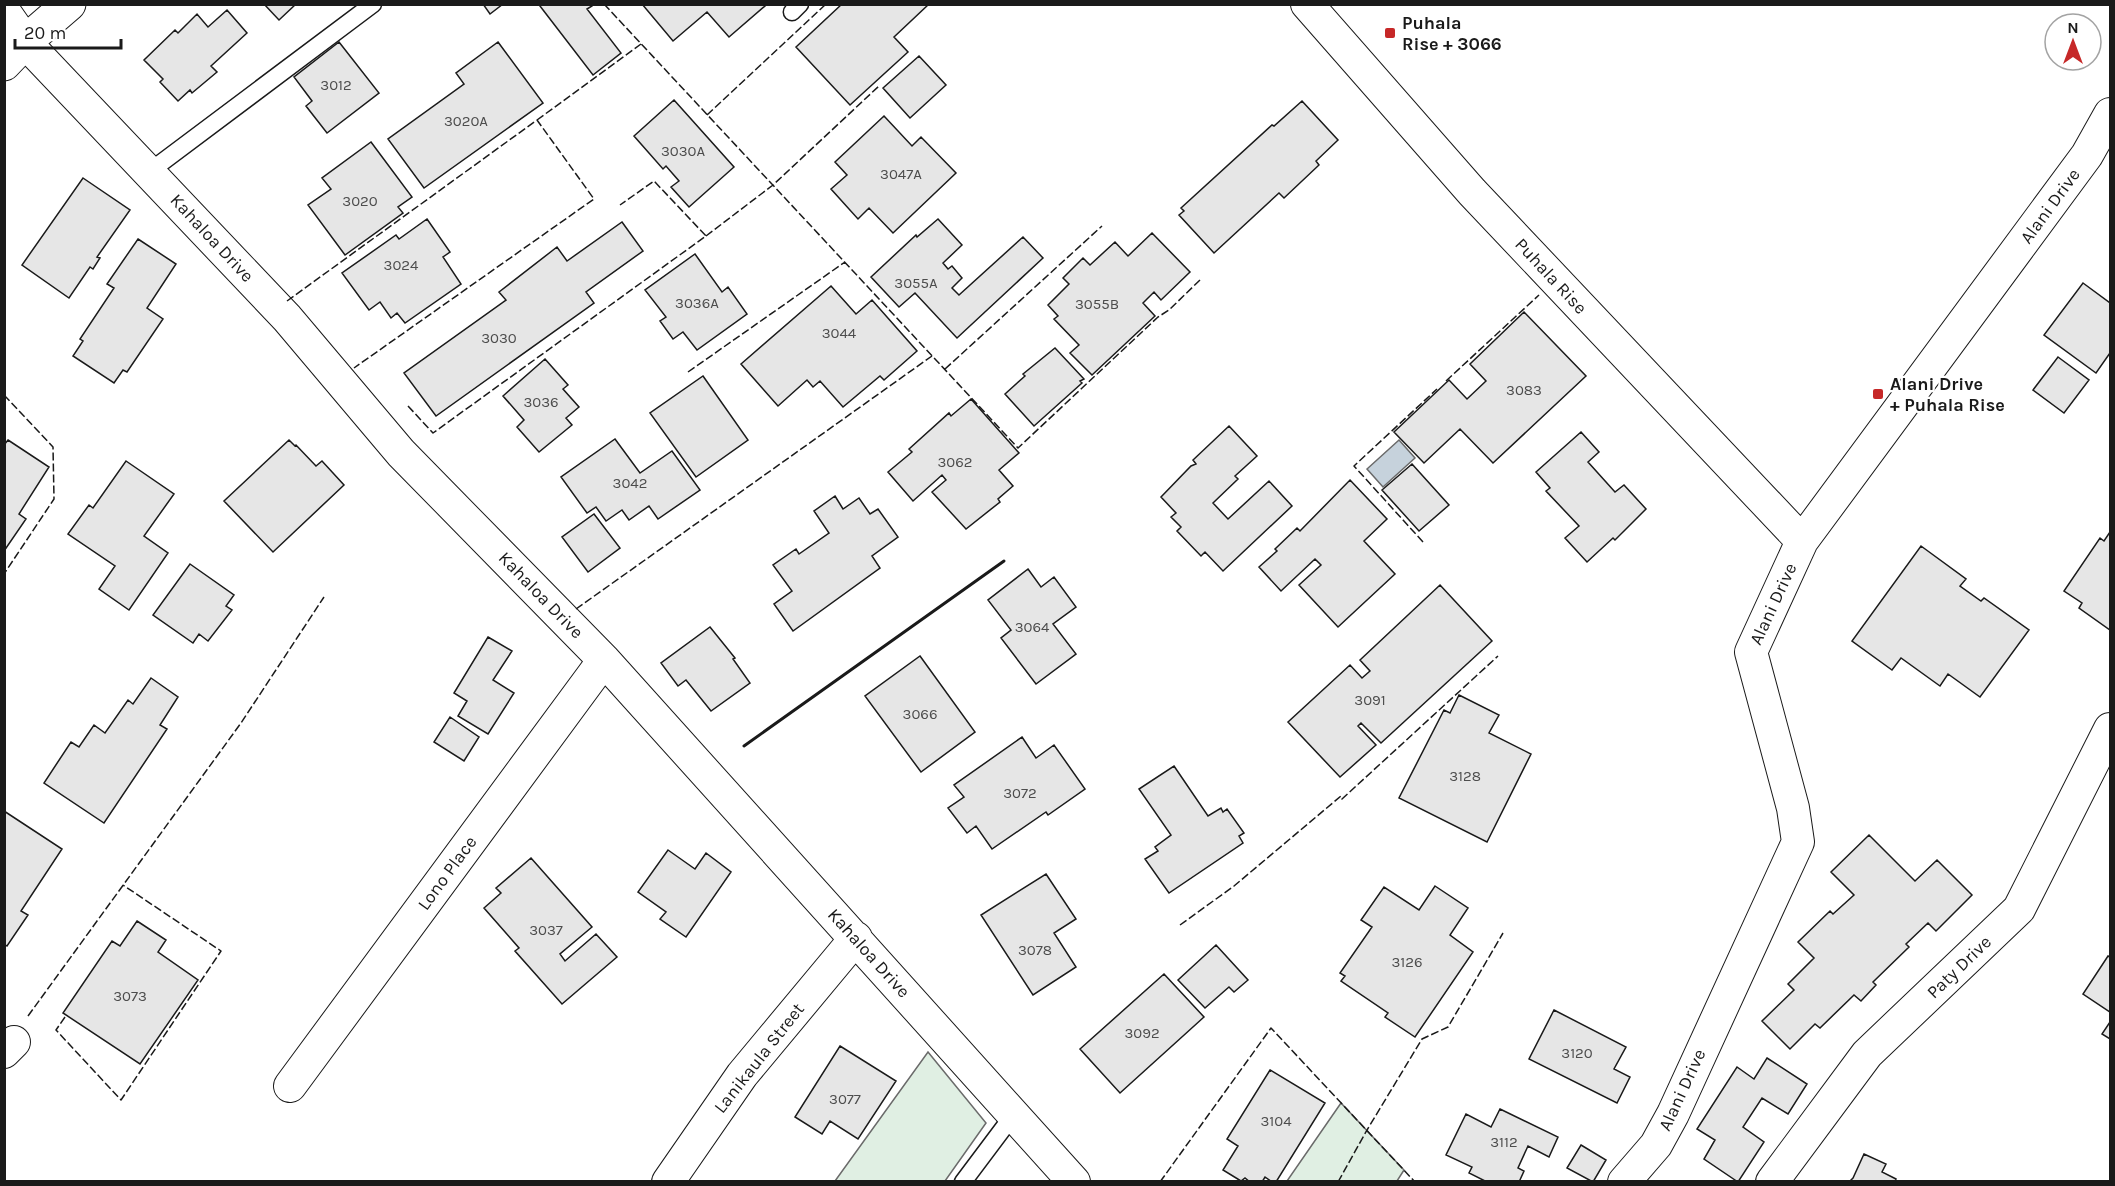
<svg xmlns="http://www.w3.org/2000/svg" width="2115" height="1186" font-family="Karla,sans-serif">
<style>
.green{fill:#e0efe3;stroke:#6a6a6a;stroke-width:1.5}
.water{fill:#c6d2dc;stroke:#6a6a6a;stroke-width:1.5}
.building{fill:#e6e6e6;stroke:#1a1a1a;stroke-width:1.5}
.lines{fill:none;stroke-linecap:round;stroke-linejoin:round}
.service-casing{stroke:#1a1a1a;stroke-width:19}
.minor-casing{stroke:#1a1a1a;stroke-width:34}
.tertiary-casing{stroke:#1a1a1a;stroke-width:35}
.service{stroke:#fff;stroke-width:16}
.minor{stroke:#fff;stroke-width:32}
.tertiary{stroke:#fff;stroke-width:33}
.fence{stroke:#1a1a1a;stroke-width:1.5;stroke-dasharray:8 3;stroke-linecap:butt}
.wall{stroke:#1a1a1a;stroke-width:3}
.poi-dot{fill:#c62828;stroke:#fff;stroke-width:2}
.labels{text-anchor:middle;dominant-baseline:central;stroke-width:4.5;stroke-linejoin:round;paint-order:stroke}
.number-label{font-size:15px;fill:#4d4d4d}
.poi-label{font-size:18px;font-weight:bold;fill:#1a1a1a;stroke:#fff;text-anchor:start}
.street-label{font-size:18px;fill:#1a1a1a;stroke:#fff}
</style>
<rect width="100%" height="100%" fill="#fff"/>
<path class="green" d="M928,1052L986,1123L945,1181H835Z
M1341,1103L1404,1170L1397,1181H1287Z"/>
<path class="water" d="M1399,440L1415,458L1383,487L1367,469Z"/>
<path class="building" d="M264,4H296L279,20Z
M483,4H503L490,14Z
M542,4H591L592,6L587,9L621,53L593,75L540,6Z
M642,4H764L765,6L729,37L707,12L673,41Z
M842,4H929L894,37L908,52L850,105L796,47Z
M227,10L247,33L211,66L217,72L192,93L190,90L178,101L160,82L163,79L144,60L175,30L178,33L197,14L208,27Z
M339,42L379,93L327,133L306,106L312,101L294,77Z
M498,42L543,103L424,188L388,139L464,84L456,73Z
M919,56L946,85L910,118L883,88Z
M674,100L734,167L689,207L671,187L679,181L666,166L663,169L634,136Z
M1302,101L1338,140L1316,161L1319,165L1284,198L1279,193L1214,253L1179,215L1184,211L1181,208L1272,125L1274,126Z
M884,116L912,146L921,137L956,173L893,233L869,208L858,219L831,189L847,175L835,162Z
M371,142L412,197L398,207L403,213L345,255L308,205L331,189L322,178Z
M83,178L130,210L97,257L100,258L93,269L90,267L69,298L22,265Z
M427,219L450,252L443,257L461,284L405,323L397,313L391,318L380,302L369,310L342,273L396,235L399,239Z
M938,219L962,245L943,263L948,269L952,266L962,278L952,288L959,295L1023,237L1043,258L957,338L915,293L899,307L871,277L916,235L917,237Z
M622,222L643,251L586,292L594,303L436,416L404,373L506,300L499,292L557,247L567,261Z
M1152,233L1190,272L1161,300L1154,292L1143,303L1155,316L1092,375L1070,353L1079,345L1054,319L1058,316L1048,305L1069,284L1063,278L1083,258L1090,265L1115,242L1128,256Z
M138,239L176,264L147,308L163,319L127,372L123,370L114,383L73,356L83,341L80,339L114,288L107,284Z
M695,254L722,292L728,287L747,314L697,350L683,332L673,339L660,321L666,317L645,290Z
M2083,283L2110,303V353L2096,373L2044,335Z
M831,286L856,314L872,300L917,351L884,380L880,376L843,407L820,381L813,387L807,380L778,406L741,364Z
M1524,312L1586,376L1493,463L1460,429L1424,463L1394,432L1449,380L1467,399L1486,381L1470,364Z
M1055,348L1084,379L1080,381L1082,383L1034,426L1005,394L1025,376L1023,374Z
M2058,357L2089,380L2064,413L2033,390Z
M545,359L568,385L563,389L579,407L566,418L572,425L539,452L517,427L524,420L503,396Z
M703,376L748,440L696,477L650,413Z
M971,399L1019,453L999,470L1013,486L998,499L1000,502L966,529L932,492L946,480L942,475L913,501L888,472L912,452L909,449L949,413L951,416Z
M1229,426L1257,456L1235,476L1238,479L1213,503L1228,519L1269,481L1292,506L1223,571L1205,552L1201,556L1177,531L1181,527L1171,517L1176,513L1161,497L1191,466L1196,464L1193,460Z
M1581,432L1599,452L1588,462L1615,492L1624,485L1646,509L1615,540L1613,538L1587,562L1565,538L1579,526L1546,491L1550,488L1536,472Z
M615,439L640,473L672,451L700,490L658,519L649,506L629,520L622,510L606,521L596,507L587,513L561,477Z
M8,440L49,467L19,514L26,519L4,551V445Z
M289,440L295,446L296,445L316,466L322,461L344,485L273,552L224,501Z
M126,461L174,494L144,536L168,553L129,610L99,589L115,566L68,534L89,505L93,508Z
M1412,464L1449,505L1419,531L1382,490Z
M1350,480L1387,519L1364,541L1395,574L1338,627L1299,585L1321,565L1315,559L1281,591L1259,567L1277,551L1275,549L1297,528L1300,531Z
M835,496L843,509L859,498L870,514L878,509L898,537L872,556L880,568L793,631L774,604L792,591L773,565L796,549L799,554L829,533L814,511Z
M594,514L620,548L588,572L562,537Z
M2110,532V630L2079,608L2082,603L2064,591L2100,538L2104,541Z
M1921,546L1966,579L1960,586L1981,601L1984,598L2029,630L1980,697L1948,674L1940,686L1901,658L1892,670L1852,641Z
M190,564L234,595L226,606L232,610L208,641L199,634L193,643L153,615Z
M1028,569L1041,587L1054,577L1076,607L1053,624L1076,654L1036,684L1001,638L1011,630L988,600Z
M1440,585L1492,641L1381,743L1361,723L1358,726L1376,745L1340,777L1288,722L1350,665L1362,678L1370,671L1360,660Z
M710,627L735,658L733,659L750,683L711,711L686,680L678,686L661,663Z
M488,637L512,651L493,680L514,693L488,734L458,716L467,701L454,693Z
M920,656L975,732L921,772L865,696Z
M151,678L178,697L160,725L167,729L104,823L44,783L71,742L79,747L94,725L105,733L128,700L133,704Z
M1459,695L1499,715L1489,733L1531,754L1487,842L1399,798L1444,710L1450,713Z
M450,717L479,737L464,761L434,742Z
M1022,737L1036,758L1054,745L1085,789L1048,815L1046,812L992,849L976,826L967,833L948,808L964,797L954,785Z
M1174,766L1208,816L1221,808L1223,812L1227,809L1244,833L1239,836L1243,843L1169,893L1145,859L1158,851L1155,847L1171,835L1139,789Z
M4,811L62,849L21,911L28,915L7,946L4,944Z
M1869,835L1915,881L1937,860L1972,895L1936,931L1928,923L1906,944L1909,947L1873,982L1876,985L1861,1001L1854,995L1820,1028L1815,1024L1790,1049L1762,1021L1794,990L1788,984L1814,958L1798,942L1830,911L1833,914L1854,895L1831,872Z
M668,850L695,869L706,853L731,872L686,937L660,919L666,912L638,892Z
M531,858L592,927L560,954L565,961L596,934L617,957L562,1004L515,951L519,948L484,908L501,893L496,888Z
M1046,874L1076,919L1054,933L1076,967L1033,995L981,915Z
M1435,886L1468,908L1450,935L1473,952L1415,1037L1385,1017L1388,1013L1341,981L1345,976L1340,973L1372,927L1361,920L1384,887L1419,910Z
M137,921L166,940L158,952L198,980L140,1064L63,1013L112,941L120,946Z
M1216,945L1248,980L1234,992L1229,987L1205,1008L1178,980Z
M2108,956L2110,957V1012L2083,994Z
M1164,974L1204,1017L1120,1093L1080,1049Z
M1554,1010L1626,1047L1614,1069L1630,1077L1617,1103L1529,1059Z
M2110,1022V1039L2102,1034Z
M840,1046L896,1081L858,1139L830,1121L822,1134L795,1117Z
M1767,1058L1807,1084L1788,1114L1762,1098L1743,1127L1764,1142L1738,1182L1704,1159L1715,1140L1697,1129L1737,1067L1754,1079Z
M1270,1070L1325,1103L1276,1182H1272L1265,1177L1262,1182H1250L1245,1178L1241,1181L1223,1170L1238,1146L1227,1139Z
M1500,1109L1558,1137L1549,1157L1528,1146L1518,1168L1524,1171L1519,1182H1487L1469,1173L1472,1167L1446,1155L1466,1114L1491,1127Z
M1581,1145L1606,1160L1593,1182L1567,1168Z
M1864,1154L1886,1164L1882,1172L1896,1179L1895,1182H1849L1853,1178Z"/>
<g class="lines">
<defs>
<path id="service" d="M792,12L800,4
M149,172L373,4
M963,1182L1014,1114"/>
<path id="minor" d="M1307,4L1472,192L1802,541
M25,42L287,318L401,453L604,660L1074,1182
M4,1052L14,1042
M290,1086L604,660
M668,1182L742,1075L856,938
M1624,1182L1656,1145L1673,1114L1798,842L1793,808L1751,652L1802,541L2087,155L2110,114
M1772,1182L1867,1054L2019,909L2110,729"/>
<path id="tertiary" d="M4,12L25,42
M4,64L25,42L69,4"/>
</defs>
<use href="#service" class="service-casing"/>
<use href="#minor" class="minor-casing"/>
<use href="#tertiary" class="tertiary-casing"/>
<use href="#service" class="service"/>
<use href="#minor" class="minor"/>
<use href="#tertiary" class="tertiary"/>
<path class="fence" d="M604,4L1018,448L1158,317L1169,310L1202,278
M707,115L826,4
M537,120L641,44
M706,236L773,185L879,86
M287,301L537,120L594,199L354,368
M945,369L1102,226
M688,372L845,262
M1446,381L1539,295
M4,395L53,447L54,499L4,574
M408,406L433,433L706,236L654,181L620,205
M1423,542L1354,466L1437,389
M576,609L932,356
M1180,925L1234,886L1341,796L1342,799L1498,656
M28,1016L241,723L324,597
M65,1017L56,1030L121,1100L221,951L123,885
M1160,1182L1271,1028L1415,1182
M1338,1182L1367,1130L1422,1039L1448,1027L1503,933"/>
<path class="wall" d="M744,746L1004,561"/>
</g>
<g class="poi-dot">
<rect x="1384" y="27" width="12" height="12" rx="3"/>
<rect x="1872" y="388" width="12" height="12" rx="3"/>
</g>
<g class="labels">
<g class="number-label">
<text x="336" y="85">3012</text>
<text x="466" y="121">3020A</text>
<text x="683" y="151">3030A</text>
<text x="901" y="174">3047A</text>
<text x="360" y="201">3020</text>
<text x="401" y="265">3024</text>
<text x="916" y="283">3055A</text>
<text x="697" y="303">3036A</text>
<text x="1097" y="304">3055B</text>
<text x="839" y="333">3044</text>
<text x="499" y="338">3030</text>
<text x="1524" y="390">3083</text>
<text x="541" y="402">3036</text>
<text x="955" y="462">3062</text>
<text x="630" y="483">3042</text>
<text x="1032" y="627">3064</text>
<text x="1370" y="700">3091</text>
<text x="920" y="714">3066</text>
<text x="1465" y="776">3128</text>
<text x="1020" y="793">3072</text>
<text x="546" y="930">3037</text>
<text x="1035" y="950">3078</text>
<text x="1407" y="962">3126</text>
<text x="130" y="996">3073</text>
<text x="1142" y="1033">3092</text>
<text x="1577" y="1053">3120</text>
<text x="845" y="1099">3077</text>
<text x="1276" y="1121">3104</text>
<text x="1504" y="1142">3112</text>
</g>
<g class="poi-label">
<text x="1402" y="23">Puhala<tspan x="1402" dy="21">Rise + 3066</tspan></text>
<text x="1890" y="384">Alani Drive<tspan x="1890" dy="21">+ Puhala Rise</tspan></text>
</g>
<g class="street-label">
<text transform="translate(2050 206) rotate(-54)">Alani Drive</text>
<text transform="translate(212 238) rotate(47)">Kahaloa Drive</text>
<text transform="translate(1551 276) rotate(47)">Puhala Rise</text>
<text transform="translate(541 595) rotate(46)">Kahaloa Drive</text>
<text transform="translate(1773 604) rotate(-65)">Alani Drive</text>
<text transform="translate(447 873) rotate(-54)">Lono Place</text>
<text transform="translate(869 953) rotate(48)">Kahaloa Drive</text>
<text transform="translate(1959 967) rotate(-44)">Paty Drive</text>
<text transform="translate(759 1058) rotate(-52)">Lanikaula Street</text>
<text transform="translate(1682 1090) rotate(-65)">Alani Drive</text>
</g>
</g>
<rect width="2115" height="1186" fill="none" stroke="#1a1a1a" stroke-width="12"/>
<g transform="translate(2073 42)"><circle r="28" fill="#ffffff" stroke="#a3a3a3" stroke-width="1.5"/>
<path d="M0-4.5L10 22L0 15L-10 22Z" fill="#c62828"/>
<text y="-9" font-size="16" font-weight="bold" text-anchor="middle" fill="#1a1a1a">N</text>
</g>
<path d="M15 39v9h106v-9" fill="none" stroke="#1a1a1a" stroke-width="3"/>
<text x="24" y="39" font-size="18" fill="#1a1a1a" stroke="#ffffff" stroke-width="4.5" paint-order="stroke">20 m</text>
</svg>
